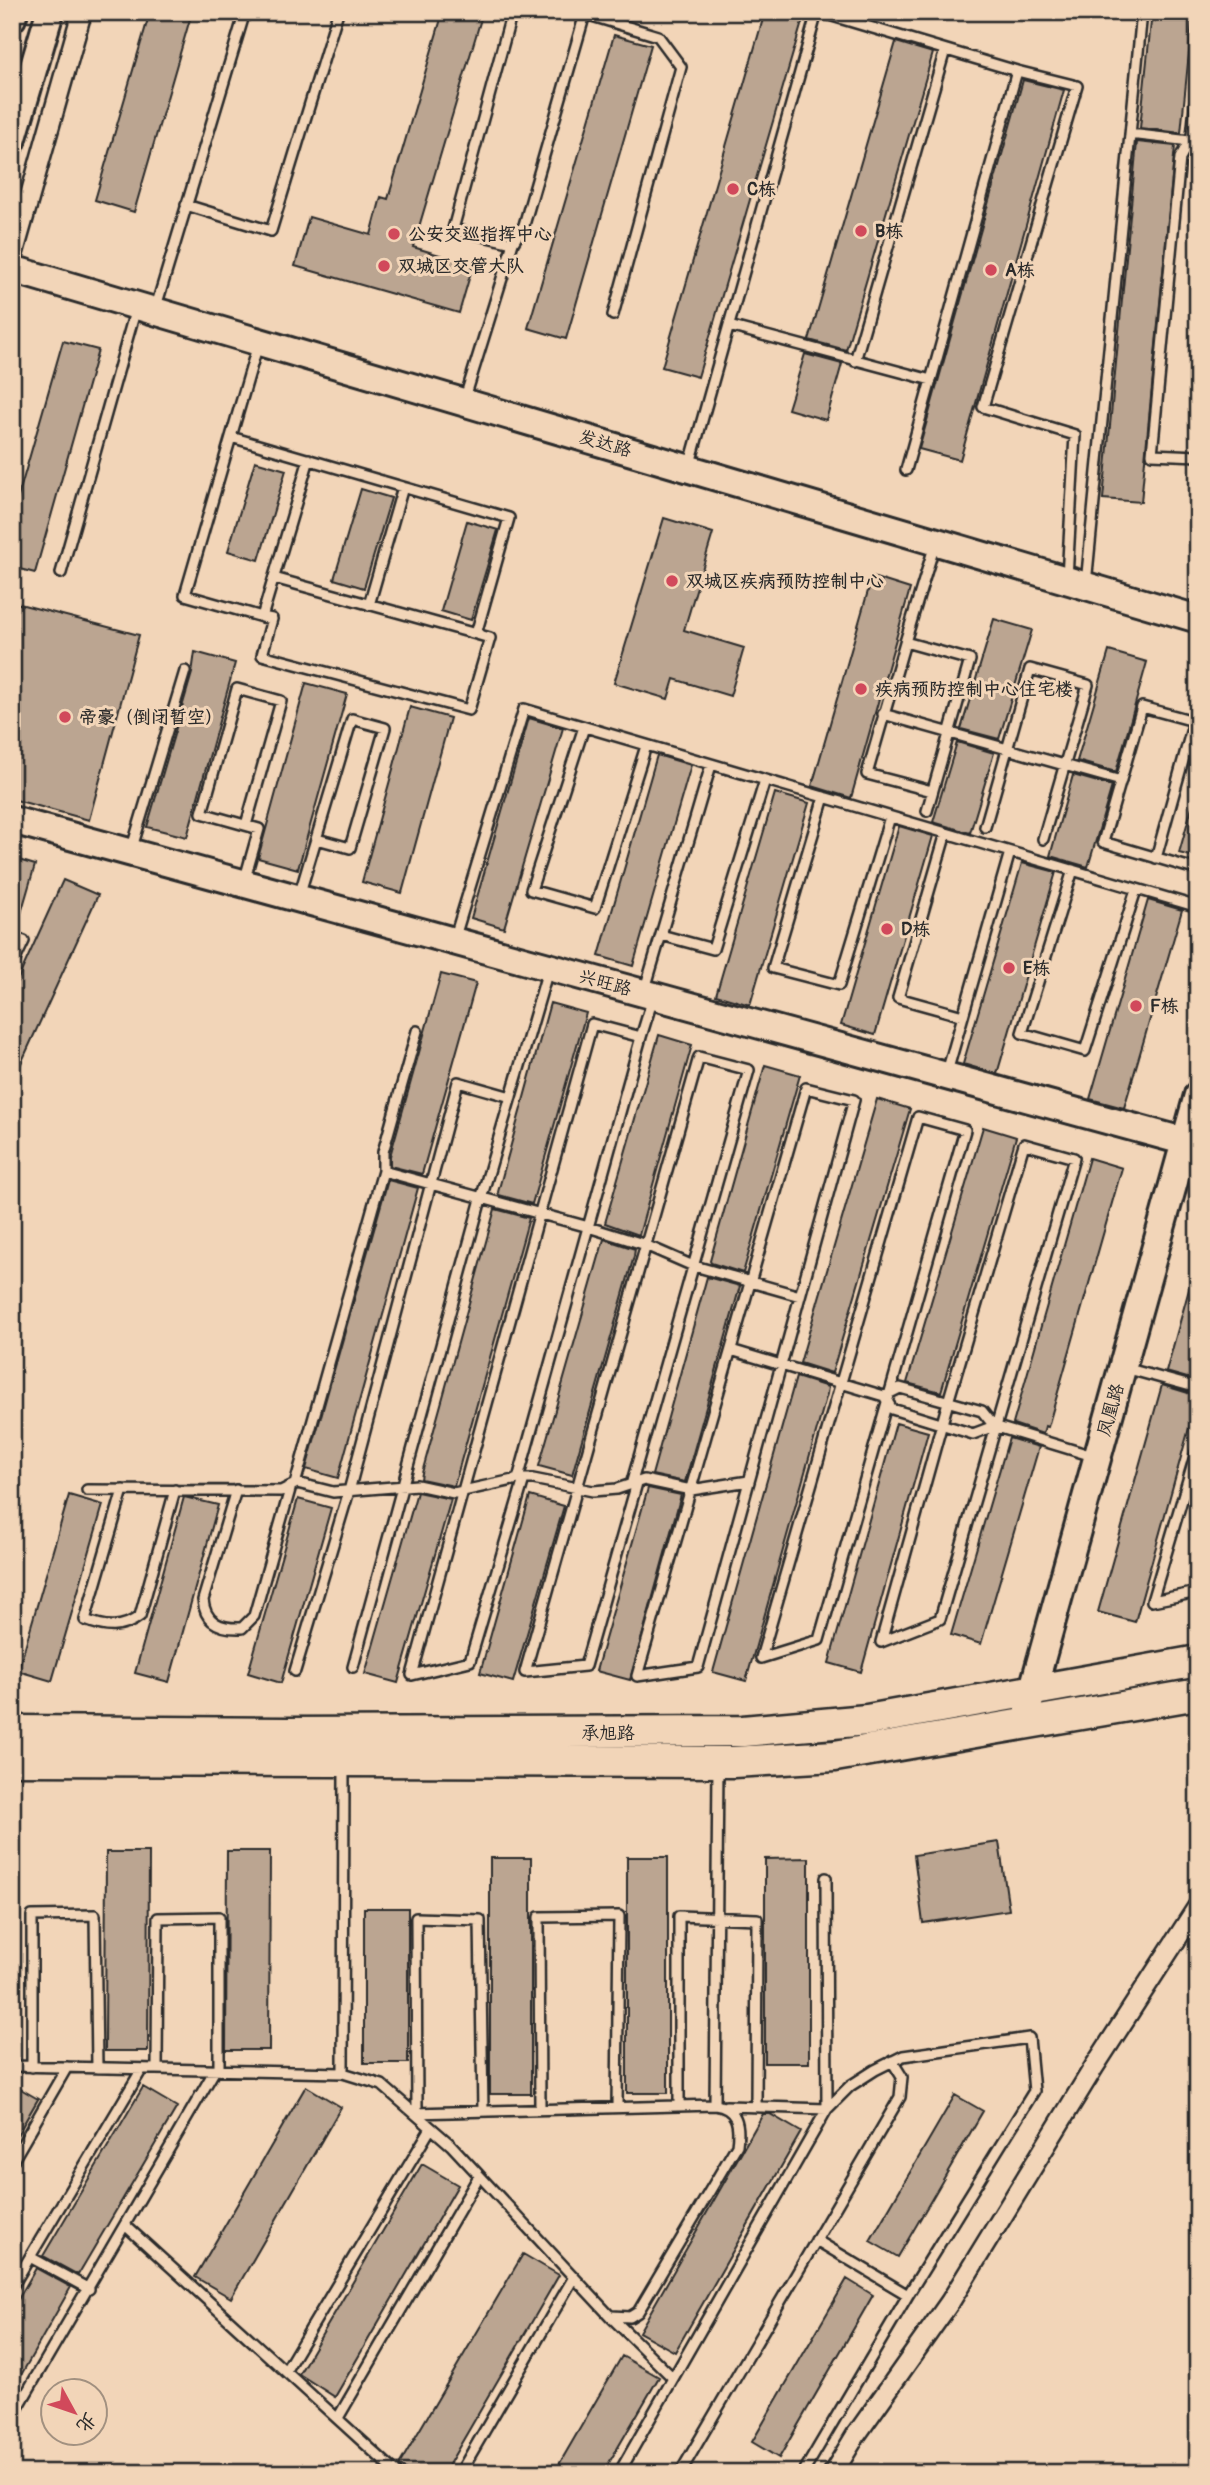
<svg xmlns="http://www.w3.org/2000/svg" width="1210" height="2485" font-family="Pangolin,'LXGW WenKai TC',sans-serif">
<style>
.building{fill:#bba591;stroke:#2b2b2b;stroke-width:2}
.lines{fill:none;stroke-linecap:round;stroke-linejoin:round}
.lane-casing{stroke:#2b2b2b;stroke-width:14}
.street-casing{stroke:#2b2b2b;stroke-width:23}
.secondary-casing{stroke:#2b2b2b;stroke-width:32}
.primary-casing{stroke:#2b2b2b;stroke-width:35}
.lane{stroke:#f2d5b8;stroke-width:9}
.street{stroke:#f2d5b8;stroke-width:18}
.secondary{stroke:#f2d5b8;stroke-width:26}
.primary{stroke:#f2d5b8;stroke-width:30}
.poi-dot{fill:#d1495b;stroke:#f2d5b8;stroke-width:2.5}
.labels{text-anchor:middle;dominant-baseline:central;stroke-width:6;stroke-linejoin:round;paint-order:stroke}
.poi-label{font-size:18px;font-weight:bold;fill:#2b2b2b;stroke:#f2d5b8;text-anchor:start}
.street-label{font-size:18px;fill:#2b2b2b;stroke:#f2d5b8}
</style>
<rect width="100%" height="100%" fill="#f2d5b8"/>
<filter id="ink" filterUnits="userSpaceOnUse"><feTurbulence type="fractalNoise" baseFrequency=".0143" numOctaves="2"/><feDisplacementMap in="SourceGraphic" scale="14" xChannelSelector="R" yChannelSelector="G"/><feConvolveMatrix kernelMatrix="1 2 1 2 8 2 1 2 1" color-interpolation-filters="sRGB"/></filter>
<g filter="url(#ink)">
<path class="building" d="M150,12H192L134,212L95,200Z
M443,12H483L413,247L473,265L459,313L295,266L309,217L371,235L381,197L388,199Z
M765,12H805L698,377L662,367Z
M1152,12H1193L1181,133L1140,128Z
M614,35L651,45L566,339L528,328Z
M896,42L933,53L846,350L809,340Z
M1023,80L1064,90L960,460L919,449Z
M1137,142L1175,146L1141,502L1103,499Z
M63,341L98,350L35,573L12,567V518Z
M805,354L842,364L826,420L788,409Z
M255,461L286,470L259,560L228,551Z
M361,489L391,498L364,588L334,579Z
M664,518L713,533L684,630L744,648L730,696L674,679L668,699L614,683Z
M467,521L498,530L471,620L441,611Z
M872,577L910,589L851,798L812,786Z
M12,602L139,635L89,820L12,799Z
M994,619L1032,630L999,739L961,729Z
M1109,651L1147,662L1116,772L1077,761Z
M195,652L235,663L187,837L147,827L192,673Z
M306,683L347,694L298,869L258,858Z
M410,707L450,718L402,893L362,882Z
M529,718L563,728L504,928L471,918Z
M957,742L994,753L970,833L933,822Z
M657,755L691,765L633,966L599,956Z
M1073,775L1112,786L1088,867L1050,856Z
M775,793L809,803L750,1005L716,995Z
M1193,803L1198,804V858L1179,853Z
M899,826L933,836L875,1035L841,1025Z
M12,858L35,865L17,927L12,926Z
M1022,863L1056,872L997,1074L963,1064Z
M63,880L98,895L12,1083V992Z
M1148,900L1182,910L1124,1108L1090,1099Z
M441,974L476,983L422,1174L390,1166V1156Z
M550,1003L586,1013L532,1204L499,1195L498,1192Z
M659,1035L692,1045L639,1235L605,1223Z
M765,1065L800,1075L743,1273L711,1263L710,1261Z
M877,1099L910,1109L832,1373L800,1363Z
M983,1127L1016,1137L941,1392L907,1383Z
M1089,1158L1122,1168L1048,1427L1045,1426L1043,1434L1013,1424Z
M388,1180L418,1188L338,1478L306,1469Z
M495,1209L529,1218L454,1486L421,1479L422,1473Z
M604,1239L635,1249L634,1256L572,1475L539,1466Z
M1193,1275L1198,1276V1381L1166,1372Z
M707,1277L740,1286L685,1482L652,1475Z
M796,1377L828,1387L827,1394L746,1681L713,1672Z
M1162,1385L1198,1396L1135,1622L1098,1612Z
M896,1423L928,1432L861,1672L829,1663Z
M1009,1438L1039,1447L981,1644L951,1635Z
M648,1488L681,1495L630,1680L596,1671Z
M417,1492L451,1499L398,1683L365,1674Z
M69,1495L103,1505L52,1681L18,1671Z
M530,1496L564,1506L513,1682L480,1673Z
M184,1497L218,1505L169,1682L135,1673Z
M298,1499L331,1508L281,1683L248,1673Z
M999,1842L1009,1910L923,1923L914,1855Z
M227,1851H270L269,2050H226Z
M106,1852H149L148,2051H105Z
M627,1857H668V2093H627Z
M490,1858H531V2094H490Z
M809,1858V2063H765V1859Z
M364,1908H408V2063H364Z
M12,2084L38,2099L12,2144Z
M306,2086L341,2107L231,2298L195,2277Z
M143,2087L177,2107L78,2275L43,2256Z
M955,2095L983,2111L898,2257L870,2241Z
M763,2114H770L801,2132L675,2352L639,2332Z
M422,2164L458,2185L335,2397L299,2374Z
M523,2254L559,2275L444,2473H411L399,2465Z
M36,2268L71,2287L12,2391V2310Z
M847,2279L873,2295L779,2458L752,2442Z
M622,2356L659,2377L603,2473H554Z"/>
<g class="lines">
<defs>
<path id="lane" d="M579,12L658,36L681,67L613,315
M819,12L1017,71L906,470
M1017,71L1077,86L983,407L1075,435L1067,578
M1198,81L1192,136L1180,158L1152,454L1198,456
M1130,134L1190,141
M186,205L271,231L338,12
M513,243L524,225L585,14
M155,310L245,12
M729,326L931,380
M258,344L185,595L262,617L309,459
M855,361L945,50
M464,401L513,243L453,229L512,12
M231,437L509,518L476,634L274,578
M689,467L817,12
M61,573L136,308
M1086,584L1142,12
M369,605L403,487
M262,617L272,619L262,655L469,710L490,638L476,634
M905,642L935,544
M883,714L1121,781
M584,727L531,890L595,908L646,746
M824,797L773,968L839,985L890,817
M927,811L970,660L905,642L867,774L932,791
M985,827L1030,669L1088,685L1043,839
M946,833L898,998L963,1016
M131,851L185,671
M1156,858L1194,721L1142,707L1103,842L1198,870
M1073,870L1022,1033L1085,1051L1136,890
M244,882L259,829L202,813L237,689L281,701L246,825
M299,896L352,719L385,728L350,848L317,839
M661,935L713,949L765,780
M12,937L24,941L12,966
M454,940L524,709L1198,907
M645,989L711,765
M641,1037L653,998
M947,1072L1010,852
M806,1088L854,1100L698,1667L637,1676Z
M918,1117L965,1130L819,1640L761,1658Z
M1024,1144L1074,1158L940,1619L881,1642L948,1402Z
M383,1171L585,1226L643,1244L691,1265L800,1296
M731,1350L884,1396L892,1409L973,1434L994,1426L982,1411L900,1388L884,1396
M1125,1368L1198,1388
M994,1426L1096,1457
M1198,1446L1152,1601L1198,1592
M518,1479L641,1037L592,1024L412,1675L470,1661L524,1479
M295,1484L383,1171V1152L417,1031
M631,1485L749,1070L699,1057L525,1672L585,1666L637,1483
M87,1490L281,1491L297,1483L333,1492L417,1485L454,1493L518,1479H533L593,1491L617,1489L644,1480L691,1490L749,1481
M123,1490L85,1620C106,1628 122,1630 140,1616L175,1490
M236,1490L203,1600C205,1623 221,1629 242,1628L254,1616L291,1486
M353,1667L481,1199L548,970
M295,1671L349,1491L458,1082L511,1097
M826,1878L827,2109
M12,2066L343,2073L382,2085L451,2145L610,2316L673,2378
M32,2067V1916L95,1915L97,2068
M157,2069L158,1918L219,1917V2070
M343,2073L344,1766
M715,2105L718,1767
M679,2106V1916L757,1919L756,2107
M726,2106L827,2109
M540,2109L539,1917L619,1916L617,2107
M417,2112L416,1918L480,1920L483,2111
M414,2113L715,2105C737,2108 740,2124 737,2145L638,2312L630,2317L612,2316
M12,2162L67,2067
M126,2226L397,2473
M816,2240L908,2295
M30,2257L89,2289
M12,2287L142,2069
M286,2370L431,2128
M12,2418L215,2070
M338,2418L479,2176
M460,2473L574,2277
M619,2473L827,2109L850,2086L875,2070L903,2056L1029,2038L1034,2091L908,2295L803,2473
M680,2473L900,2097L902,2077L892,2061"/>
<path id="street" d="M12,259L82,12
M833,2473L856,2435L950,2302L1094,2067L1198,1906"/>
<path id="secondary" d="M12,18L14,12
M12,141L50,12
M12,269L1198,619
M12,820L1198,1145
M1028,1707L1198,1095"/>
<path id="primary" d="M12,1731L287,1733L743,1731L867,1720L1198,1661
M12,1760L733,1762L835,1756L1198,1694"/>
</defs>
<use href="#lane" class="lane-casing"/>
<use href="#street" class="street-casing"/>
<use href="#secondary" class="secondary-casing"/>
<use href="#primary" class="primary-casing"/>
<use href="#lane" class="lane"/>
<use href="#street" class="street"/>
<use href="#secondary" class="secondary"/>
<use href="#primary" class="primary"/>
</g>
</g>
<g class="poi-dot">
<circle cx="733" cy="189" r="7"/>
<circle cx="861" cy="231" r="7"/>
<circle cx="394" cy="234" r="7"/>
<circle cx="384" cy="266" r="7"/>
<circle cx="991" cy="270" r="7"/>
<circle cx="672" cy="581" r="7"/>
<circle cx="861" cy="689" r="7"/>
<circle cx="65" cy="717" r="7"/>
<circle cx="887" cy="929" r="7"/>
<circle cx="1009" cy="968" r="7"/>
<circle cx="1136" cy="1006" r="7"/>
</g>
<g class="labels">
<g class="poi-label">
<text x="747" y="189">C栋</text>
<text x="875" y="231">B栋</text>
<text x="408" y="234">公安交巡指挥中心</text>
<text x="398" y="266">双城区交管大队</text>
<text x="1005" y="270">A栋</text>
<text x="686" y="581">双城区疾病预防控制中心</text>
<text x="875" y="689">疾病预防控制中心住宅楼</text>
<text x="79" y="717">帝豪（倒闭暂空）</text>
<text x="901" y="929">D栋</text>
<text x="1023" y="968">E栋</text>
<text x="1150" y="1006">F栋</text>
</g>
<g class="street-label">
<text transform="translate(605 444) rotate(16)">发达路</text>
<text transform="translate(605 983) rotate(15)">兴旺路</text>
<text transform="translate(1111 1410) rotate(-74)">凤凰路</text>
<text x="608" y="1733">承旭路</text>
</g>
</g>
<rect width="1210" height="2485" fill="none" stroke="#f2d5b8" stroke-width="42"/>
<rect x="21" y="21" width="1168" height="2443" fill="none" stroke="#2b2b2b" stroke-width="2.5" filter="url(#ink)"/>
<g transform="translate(74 2412) rotate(130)"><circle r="33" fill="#f2d5b8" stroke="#a29180" stroke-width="2"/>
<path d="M0-5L12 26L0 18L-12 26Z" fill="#d1495b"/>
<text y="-10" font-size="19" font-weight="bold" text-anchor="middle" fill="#2b2b2b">北</text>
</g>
</svg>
